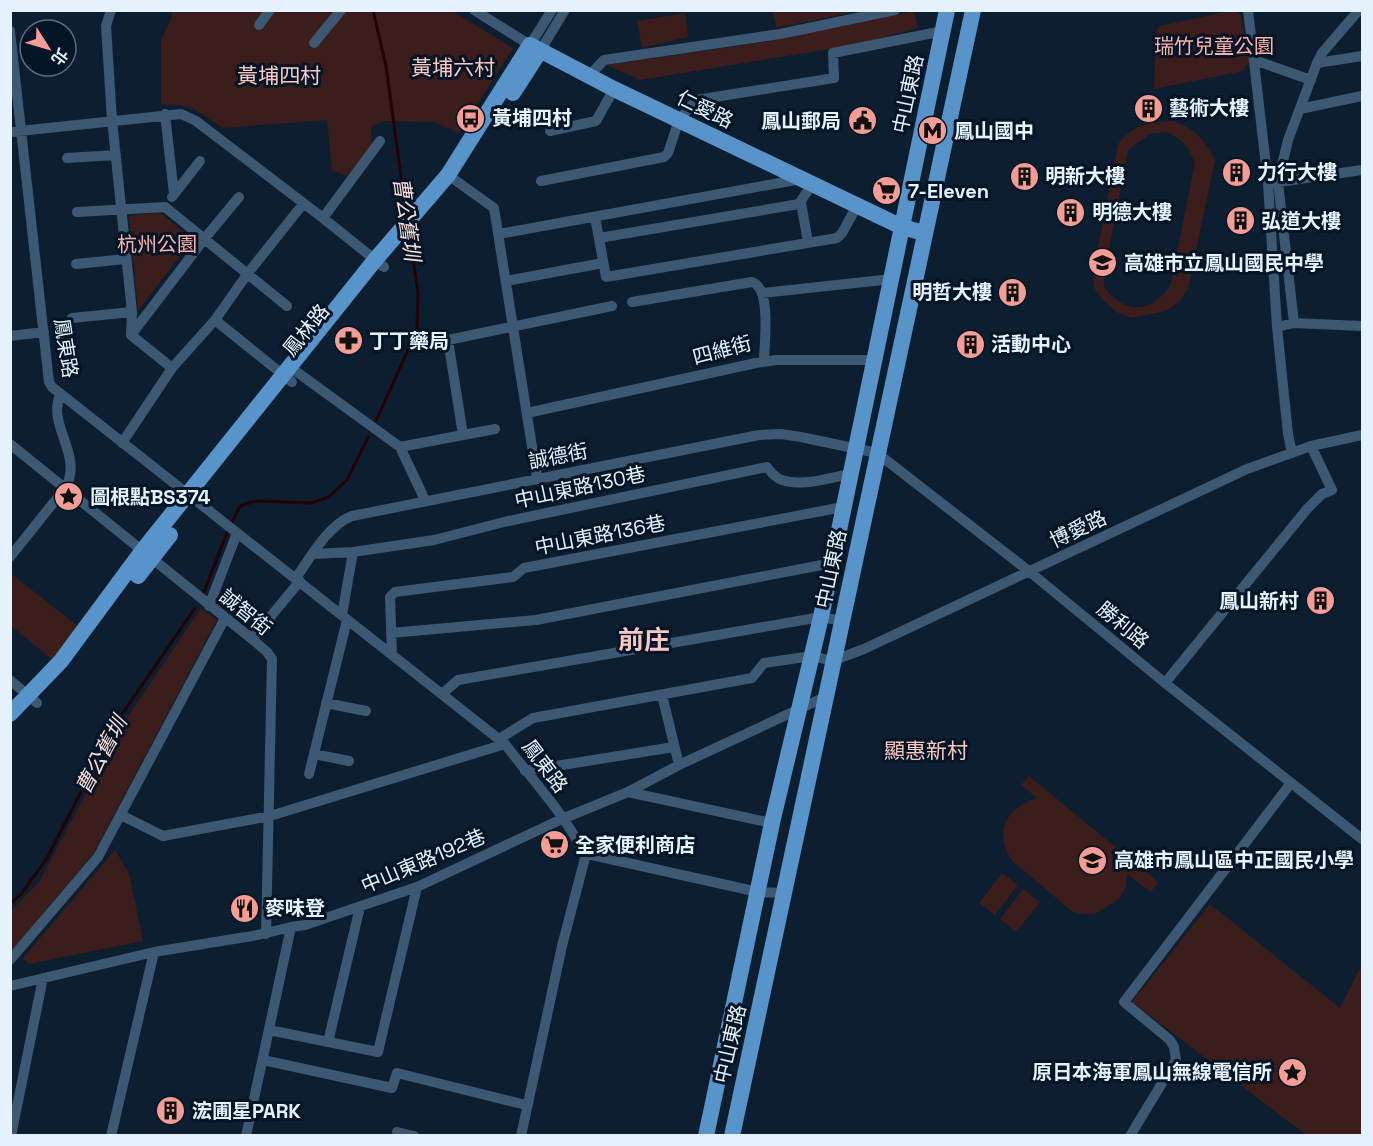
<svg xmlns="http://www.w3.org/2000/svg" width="1373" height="1146" font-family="'Space Grotesk','Noto Sans TC',sans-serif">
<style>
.green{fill:#3b1d1b;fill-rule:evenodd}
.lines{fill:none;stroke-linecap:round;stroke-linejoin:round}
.stream{stroke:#230203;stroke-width:3}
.minor{stroke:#3d5872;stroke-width:10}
.primary{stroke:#5893c9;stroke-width:16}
.labels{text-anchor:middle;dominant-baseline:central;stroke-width:6;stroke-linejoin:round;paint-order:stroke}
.park-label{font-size:20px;fill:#fcb1aa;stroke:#041525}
.street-label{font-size:20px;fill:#e5f1fc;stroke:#041525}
.poi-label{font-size:20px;font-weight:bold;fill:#e5f1fc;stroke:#041525;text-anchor:start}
.neighbourhood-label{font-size:21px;fill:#fbc7c2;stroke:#041525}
.water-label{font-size:21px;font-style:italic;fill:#fbdbd8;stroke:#041525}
.district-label{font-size:26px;font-weight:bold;fill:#fbc7c2;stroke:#041525}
</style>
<rect width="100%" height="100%" fill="#0c1e2f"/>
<path class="green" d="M451,10L513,48L459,133L434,122L385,121L371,126L372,145L348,176L332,171L327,120L223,128L192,108L178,105H161V40L172,16L171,11Z
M772,10H859V11L776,28Z
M914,11L918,28L854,45L640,80L607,65L766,42Z
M1230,11H1235L1241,15L1249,62L1243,71L1154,89L1156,33L1159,26Z
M685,13L688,37L642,48L637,21Z
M1173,121C1197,130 1203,138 1215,160L1188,289L1180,301L1166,311L1132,318L1116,312L1102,299L1094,288L1093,273L1118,144C1137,122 1146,124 1173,121ZM1166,132C1182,138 1188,147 1195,162L1171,283C1159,305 1137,316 1116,299C1111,296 1105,291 1104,284C1103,280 1105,274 1105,270L1128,150L1150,134Z
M159,212L193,239L138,311L129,216Z
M10,573L79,627L53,660L11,626Z
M201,608L217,620L93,854L11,951V911L39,882L124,722Z
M1029,776L1158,882L1151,892L1127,874L1126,887L1119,899L1095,914H1084L1073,912L1012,861C994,831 1005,809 1037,798L1021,785Z
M115,850L129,873L143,941L29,964L23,958Z
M1002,873L1018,885L995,915L979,903Z
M1023,889L1040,902L1016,932L1000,919Z
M1210,904L1340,1008L1362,964V1135H1306L1132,1002Z"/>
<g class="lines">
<path class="stream" d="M373,10L386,66L406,213
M376,421L417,330L418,293L409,231
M203,594C215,565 225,534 240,506L255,501L311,503L329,497L347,480L368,437
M10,904L22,893L47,858L118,720L195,608"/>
<path class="minor" d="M111,10L106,26L112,120L132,312L131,335L172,368
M474,10L530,45L552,10
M1248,10L1268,183L1277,327L1288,434L1292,453
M259,25L270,10
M10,31L49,382L52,387L505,744C528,775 573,823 585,858L562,946L521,1136
M314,43L341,10
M540,51L565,10
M1254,60L1311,80
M1317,63L1362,56
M589,76L604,60L780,34L895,10
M1300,109L1362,96
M165,114L174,194
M550,131L596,121L614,89
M10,132L181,114L196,121L323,218L384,267
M67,158L116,155
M448,175L494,208L537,478
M541,181L664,157L668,153L679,120L696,100L834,78L833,53L943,31
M1272,183L1362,170
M172,197L200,161
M801,203L808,242
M77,212L165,207L287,306
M595,217L606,277L837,238L842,233L857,206
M323,218L380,141
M499,234L801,179
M599,238L799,204L812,184
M76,264L126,259
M506,281L603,263
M762,293L892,279
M632,302L752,282C772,288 764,345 764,362
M72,318L132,312
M215,320L292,382
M1294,323L1278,182L1288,140L1317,63L1322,53L1359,10
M1277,327L1294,323L1362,326
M131,335L205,238L239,197
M10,336L44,332
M290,367L400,447L425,500
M527,413L756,363L776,360H875
M463,435L495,429
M122,443L172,368L215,320L248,273L303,204
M10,444L252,639L267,652L272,659L266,934
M400,447L463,435L448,340L612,306
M314,554L353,552L434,540L508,521L767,467C771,472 775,478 782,480C803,487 829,478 850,474
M10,557L66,487C83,454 47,426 60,395
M296,578C310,558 328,525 352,516L759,435L781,434L801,437L877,453L1030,572L1165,683L1362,839
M209,606L237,533
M342,615L353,552
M391,633L536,620L832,563
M252,639L300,581
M392,655L390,597L395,592L513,577L524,568L843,507
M10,680L37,703
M1165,683L1307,509L1322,494L1332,490L1311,446
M442,694L458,680L821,617L842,621
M662,695L679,765
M326,703L366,711
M499,739L533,718L752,678L764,663L812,656L832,661L864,649L1247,469L1311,446L1362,435
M314,754L349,761
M525,771L674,747
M309,774L347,620
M628,792L772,823
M121,815L163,836L270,816L505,744
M583,853L758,892L784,893
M10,960L98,857L225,618
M10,986L154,952L258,935L291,927L305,925L417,887L562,819L628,792L679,765L825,697
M269,1030L378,1052L417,887
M328,1042L360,907
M263,1060L392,1088L397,1073L526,1105
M397,1132L414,1136
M11,1136L43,978
M111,1136L154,952
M246,1136L291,927
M1130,1136L1176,1060L1174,1047L1170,1040L1124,1002L1291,783"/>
<path class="primary" d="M513,93L540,51
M138,576L170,535
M10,714L61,661L143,550L375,260L448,175L530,45L614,89L902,227L924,233
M706,1136L772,823L821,617L947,10
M732,1136L973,10"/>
</g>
<defs>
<symbol id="building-disc" viewBox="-11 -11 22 22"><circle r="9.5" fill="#f59c95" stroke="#041525"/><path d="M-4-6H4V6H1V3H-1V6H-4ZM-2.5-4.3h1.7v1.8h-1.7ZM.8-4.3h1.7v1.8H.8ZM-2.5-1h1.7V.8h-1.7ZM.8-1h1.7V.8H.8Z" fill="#111"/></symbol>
<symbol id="bus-disc" viewBox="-11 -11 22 22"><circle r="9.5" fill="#f59c95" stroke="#041525"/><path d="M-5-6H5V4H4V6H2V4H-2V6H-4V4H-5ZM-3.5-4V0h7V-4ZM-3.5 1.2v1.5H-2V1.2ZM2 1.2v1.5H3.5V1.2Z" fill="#111"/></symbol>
<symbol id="civic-disc" viewBox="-11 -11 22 22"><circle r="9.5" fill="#f59c95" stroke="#041525"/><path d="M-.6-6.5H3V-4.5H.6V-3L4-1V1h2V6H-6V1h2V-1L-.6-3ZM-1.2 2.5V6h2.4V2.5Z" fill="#111"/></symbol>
<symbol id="metro-disc" viewBox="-11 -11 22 22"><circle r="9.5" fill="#f59c95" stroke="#041525"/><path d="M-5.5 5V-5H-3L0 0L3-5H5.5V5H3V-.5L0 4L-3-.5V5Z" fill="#111"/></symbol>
<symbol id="supermarket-disc" viewBox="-11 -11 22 22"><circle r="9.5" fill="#f59c95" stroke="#041525"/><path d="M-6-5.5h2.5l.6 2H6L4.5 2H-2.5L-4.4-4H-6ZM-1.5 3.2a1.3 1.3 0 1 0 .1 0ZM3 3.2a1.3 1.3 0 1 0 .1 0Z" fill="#111"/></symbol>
<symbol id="school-disc" viewBox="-11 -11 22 22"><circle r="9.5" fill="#f59c95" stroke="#041525"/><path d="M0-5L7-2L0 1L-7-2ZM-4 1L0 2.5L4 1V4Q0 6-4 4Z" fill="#111"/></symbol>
<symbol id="pharmacy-disc" viewBox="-11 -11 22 22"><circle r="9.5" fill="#f59c95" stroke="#041525"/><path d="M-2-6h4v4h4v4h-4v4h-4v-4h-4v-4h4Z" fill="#111"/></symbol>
<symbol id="sight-disc" viewBox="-11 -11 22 22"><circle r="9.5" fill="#f59c95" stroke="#041525"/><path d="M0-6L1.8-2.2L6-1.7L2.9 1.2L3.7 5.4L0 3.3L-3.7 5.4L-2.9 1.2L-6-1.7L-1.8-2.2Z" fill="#111"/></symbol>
<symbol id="restaurant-disc" viewBox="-11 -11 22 22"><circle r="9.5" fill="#f59c95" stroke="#041525"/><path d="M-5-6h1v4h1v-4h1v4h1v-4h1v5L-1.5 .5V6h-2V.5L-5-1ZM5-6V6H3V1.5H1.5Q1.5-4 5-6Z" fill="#111"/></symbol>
</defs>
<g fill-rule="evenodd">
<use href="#building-disc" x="1132" y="92" width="33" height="33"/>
<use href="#bus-disc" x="454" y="102" width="33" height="33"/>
<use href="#civic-disc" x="846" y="104" width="33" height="33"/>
<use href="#metro-disc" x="916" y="114" width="33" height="33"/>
<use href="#building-disc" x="1220" y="156" width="33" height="33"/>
<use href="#building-disc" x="1008" y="160" width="33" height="33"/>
<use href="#supermarket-disc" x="870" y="174" width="33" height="33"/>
<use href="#building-disc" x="1054" y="196" width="33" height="33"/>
<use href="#building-disc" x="1224" y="204" width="33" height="33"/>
<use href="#school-disc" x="1086" y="246" width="33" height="33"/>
<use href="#building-disc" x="996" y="276" width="33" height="33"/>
<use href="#pharmacy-disc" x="332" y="324" width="33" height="33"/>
<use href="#building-disc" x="954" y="328" width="33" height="33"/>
<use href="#sight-disc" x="52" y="480" width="33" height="33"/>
<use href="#building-disc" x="1304" y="584" width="33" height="33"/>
<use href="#supermarket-disc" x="538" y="828" width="33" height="33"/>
<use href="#school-disc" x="1076" y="844" width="33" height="33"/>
<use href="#restaurant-disc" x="228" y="892" width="33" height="33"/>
<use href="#sight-disc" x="1276" y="1056" width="33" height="33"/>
<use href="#building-disc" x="154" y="1094" width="33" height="33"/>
</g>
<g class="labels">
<g class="park-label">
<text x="1214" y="46">瑞竹兒童公園</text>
<text x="157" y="244">杭州公園</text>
</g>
<g class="street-label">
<text transform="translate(908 94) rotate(-78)">中山東路</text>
<text transform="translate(705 109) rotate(26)">仁愛路</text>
<text transform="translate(306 330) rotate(-51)">鳳林路</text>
<text transform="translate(66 348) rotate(81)">鳳東路</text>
<text transform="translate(722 350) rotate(-15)">四維街</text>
<text transform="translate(558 456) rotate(-11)">誠德街</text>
<text transform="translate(580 487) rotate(-12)">中山東路130巷</text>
<text transform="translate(1078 529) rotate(-25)">博愛路</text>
<text transform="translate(600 535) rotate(-11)">中山東路136巷</text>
<text transform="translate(831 569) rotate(-78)">中山東路</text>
<text transform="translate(246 612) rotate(39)">誠智街</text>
<text transform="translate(1123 625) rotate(40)">勝利路</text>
<text transform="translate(545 766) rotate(53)">鳳東路</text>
<text transform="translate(423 861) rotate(-23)">中山東路192巷</text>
<text transform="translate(730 1044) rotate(-77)">中山東路</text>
</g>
<g class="poi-label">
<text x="1169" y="108">藝術大樓</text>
<text x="492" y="118">黃埔四村</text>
<text x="841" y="121" text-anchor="end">鳳山郵局</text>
<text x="954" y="131">鳳山國中</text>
<text x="1257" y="172">力行大樓</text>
<text x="1045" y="176">明新大樓</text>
<text x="908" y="191">7-Eleven</text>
<text x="1092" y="212">明德大樓</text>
<text x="1261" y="221">弘道大樓</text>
<text x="1124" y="263">高雄市立鳳山國民中學</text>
<text x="992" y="292" text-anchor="end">明哲大樓</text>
<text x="369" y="341">丁丁藥局</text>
<text x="991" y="344">活動中心</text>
<text x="90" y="497">圖根點BS374</text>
<text x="1299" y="601" text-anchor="end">鳳山新村</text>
<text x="575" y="845">全家便利商店</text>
<text x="1114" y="860">高雄市鳳山區中正國民小學</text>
<text x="265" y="908">麥味登</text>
<text x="1272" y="1072" text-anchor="end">原日本海軍鳳山無線電信所</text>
<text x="192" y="1111">浤圃星PARK</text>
</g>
<g class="neighbourhood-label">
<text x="453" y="67">黃埔六村</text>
<text x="279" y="75">黃埔四村</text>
<text x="926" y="750">顯惠新村</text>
</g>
<g class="water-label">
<text transform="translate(407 219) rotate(82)">曹公舊圳</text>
<text transform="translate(101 755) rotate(-62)">曹公舊圳</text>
</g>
<g class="district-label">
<text x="644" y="640">前庄</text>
</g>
</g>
<rect width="1373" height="1146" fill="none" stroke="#e5f1fc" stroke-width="24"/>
<g transform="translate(48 48) rotate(127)"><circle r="28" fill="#041525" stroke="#5e6d7b" stroke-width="1.5"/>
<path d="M0-4.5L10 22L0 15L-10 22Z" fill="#f59c95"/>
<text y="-9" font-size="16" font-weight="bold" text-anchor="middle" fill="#e5f1fc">北</text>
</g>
</svg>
